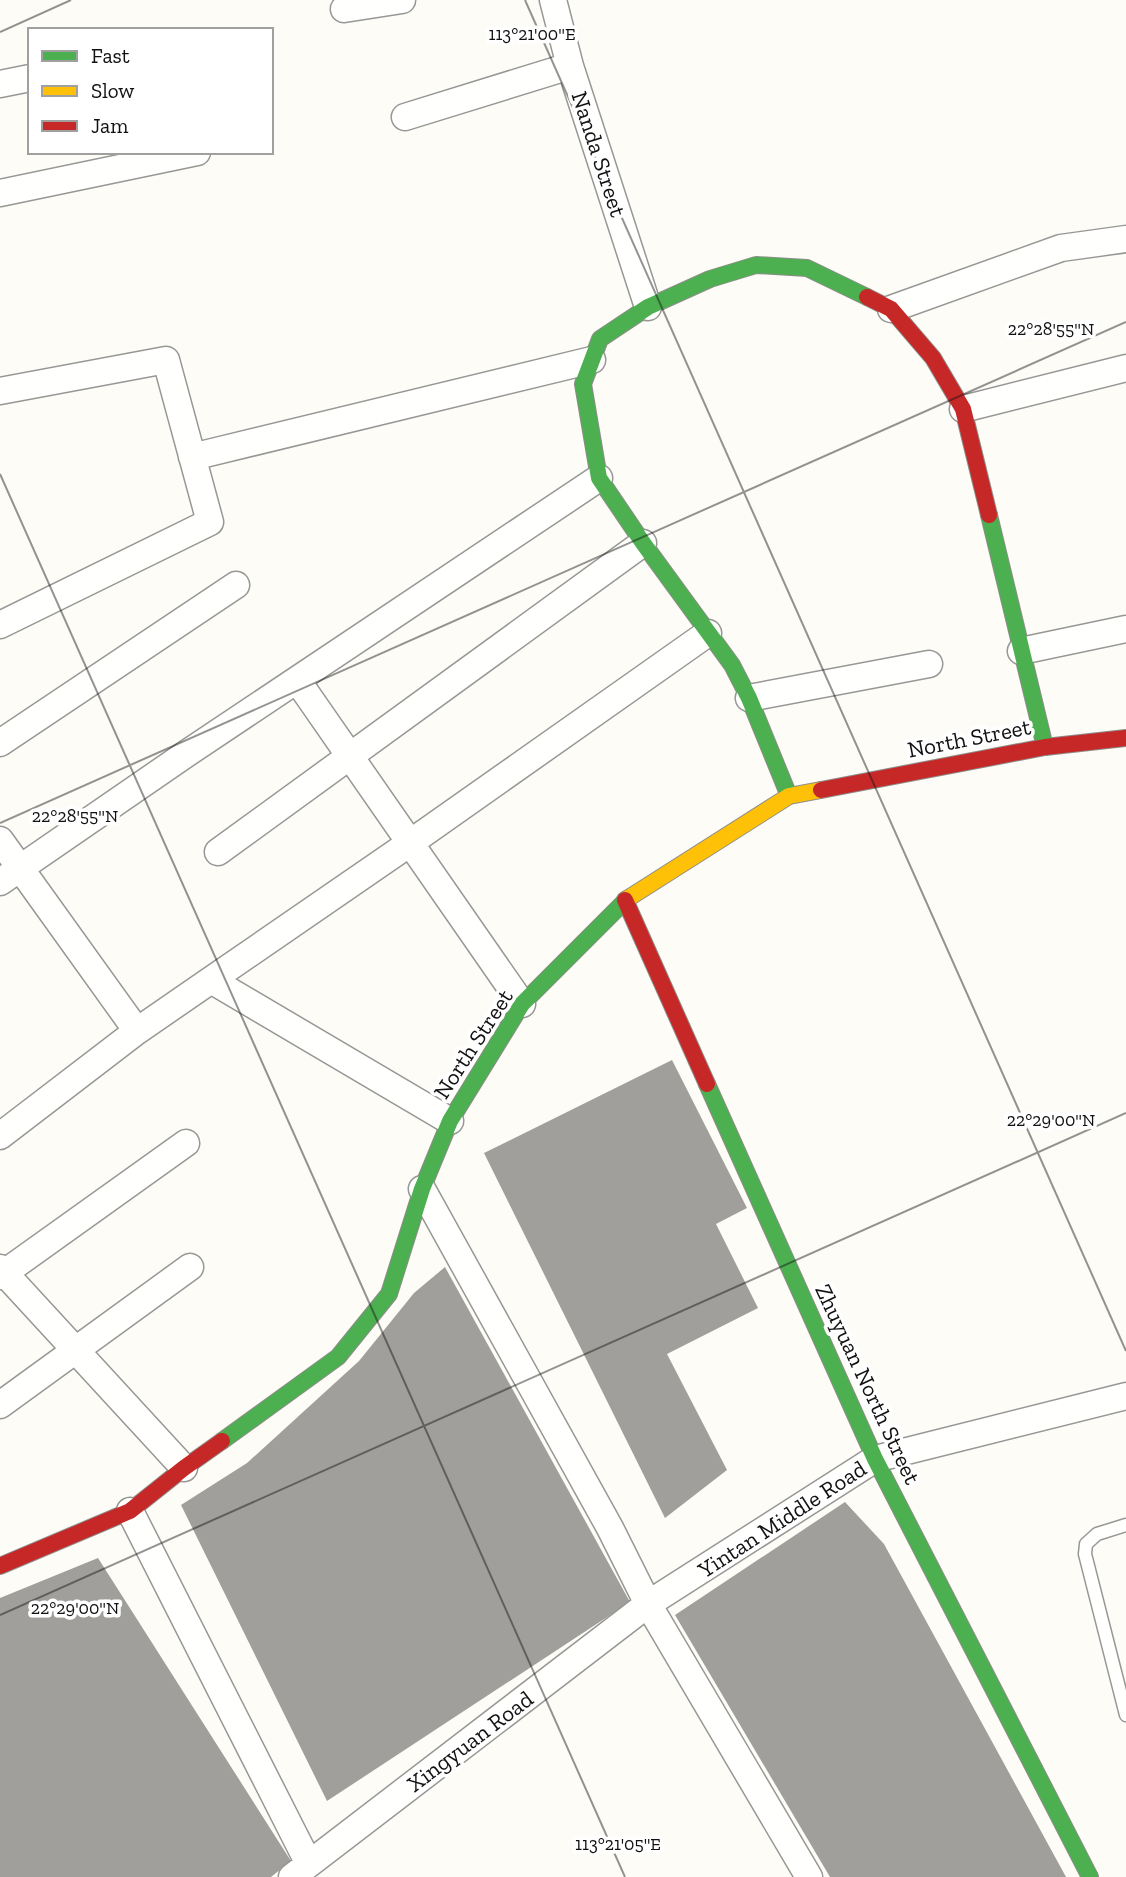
<svg xmlns="http://www.w3.org/2000/svg" width="1126" height="1877" font-family="'Zilla Slab',serif">
<style>
.building{fill:#a19f9c}
.lines{fill:none;stroke-linecap:round;stroke-linejoin:round}
.lane-casing{stroke:#979795;stroke-width:15}
.street-casing{stroke:#979795;stroke-width:29}
.fast-casing{stroke:#8e8d8b;stroke-width:18}
.slow-casing{stroke:#8e8d8b;stroke-width:18}
.jam-casing{stroke:#8e8d8b;stroke-width:18}
.lane{stroke:#fffffe;stroke-width:12}
.street{stroke:#fffffe;stroke-width:26}
.fast{stroke:#4caf50;stroke-width:16}
.slow{stroke:#ffc107;stroke-width:16}
.jam{stroke:#c62828;stroke-width:16}
.ticks{fill:none;stroke:#111;stroke-width:2;stroke-opacity:0.45}
.labels{text-anchor:middle;dominant-baseline:central;stroke-width:7;stroke-linejoin:round;paint-order:stroke}
.street-label{font-size:23px;fill:#111;stroke:#fff}
.ticks-label{font-size:18px;text-anchor:middle;fill:#111;stroke:#fff;stroke-width:7;stroke-linejoin:round;paint-order:stroke}
</style>
<rect width="100%" height="100%" fill="#fdfcf7"/>
<path class="building" d="M672,1060L747,1208L716,1224L758,1308L667,1354L727,1470L665,1518L484,1153Z
M445,1267L630,1602L327,1801L181,1505L247,1463L359,1361L414,1293Z
M845,1502L884,1544L1066,1877H830L675,1615Z
M98,1558L291,1861L271,1877H0V1598Z"/>
<g class="lines">
<defs>
<path id="lane" d="M1126,1525L1097,1534L1086,1544L1085,1554L1126,1715"/>
<path id="street" d="M553,0L570,66L648,307
M344,9L402,0
M0,84L30,78
M405,117L570,66
M0,193L197,152
M891,309L1061,248L1126,239
M0,391L166,360L210,522L0,625
M963,409L1126,368
M192,457L592,360
M1021,651L1126,629
M297,680L522,1004
M749,698L929,664
M0,743L236,585
M0,840L137,1031L211,980L450,1121
M218,852L643,543
M0,882L186,754L599,478
M211,980L410,843L708,633
M0,1136L137,1031
M422,1189L610,1528L648,1604L809,1877
M0,1268L184,1468
M0,1276L186,1143
M0,1405L190,1267
M130,1511L309,1864
M292,1877L648,1604L875,1459L1126,1396"/>
<path id="fast" d="M989,515L1045,747
M789,796L749,698L732,665L643,543L599,478L583,384L600,339L648,307L710,279L756,265L807,268L867,297
M707,1084L875,1459L1090,1877
M222,1441L338,1357L389,1294L422,1189L450,1121L522,1004L627,899"/>
<path id="slow" d="M627,899L789,796L821,790"/>
<path id="jam" d="M867,297L891,309L933,358L963,409L989,515
M821,790L1045,747L1126,738
M625,900L707,1084
M0,1566L130,1511L184,1468L222,1441"/>
</defs>
<use href="#lane" class="lane-casing"/>
<use href="#street" class="street-casing"/>
<use href="#fast" class="fast-casing"/>
<use href="#slow" class="slow-casing"/>
<use href="#jam" class="jam-casing"/>
<use href="#lane" class="lane"/>
<use href="#street" class="street"/>
<use href="#fast" class="fast"/>
<use href="#slow" class="slow"/>
<use href="#jam" class="jam"/>
</g>
<path class="ticks" d="M525,0L1126,1351M0,32L71,0M0,474L625,1877M0,823L1126,322M0,1615L1126,1113"/>
<g class="labels">
<g class="street-label">
<text transform="translate(599 154) rotate(72)">Nanda Street</text>
<text transform="translate(969 738) rotate(-11)">North Street</text>
<text transform="translate(473 1044) rotate(-57)">North Street</text>
<text transform="translate(868 1384) rotate(65)">Zhuyuan North Street</text>
<text transform="translate(782 1519) rotate(-33)">Yintan Middle Road</text>
<text transform="translate(470 1741) rotate(-37)">Xingyuan Road</text>
</g>
</g>
<g class="ticks-label">
<text x="532" y="40">113°21'00"E</text>
<text x="1051" y="335">22°28'55"N</text>
<text x="75" y="822">22°28'55"N</text>
<text x="1051" y="1126">22°29'00"N</text>
<text x="75" y="1614">22°29'00"N</text>
<text x="618" y="1850">113°21'05"E</text>
</g>
<rect x="28" y="28" width="245" height="126" fill="#ffffff" stroke="#a0a0a0" stroke-width="2"/>
<rect x="42" y="51" width="35" height="10" fill="#4caf50" stroke="#a0a0a0" stroke-width="2"/>
<text x="91" y="63" font-size="21" fill="#111111">Fast</text>
<rect x="42" y="86" width="35" height="10" fill="#ffc107" stroke="#a0a0a0" stroke-width="2"/>
<text x="91" y="98" font-size="21" fill="#111111">Slow</text>
<rect x="42" y="121" width="35" height="10" fill="#c62828" stroke="#a0a0a0" stroke-width="2"/>
<text x="91" y="133" font-size="21" fill="#111111">Jam</text>
</svg>
